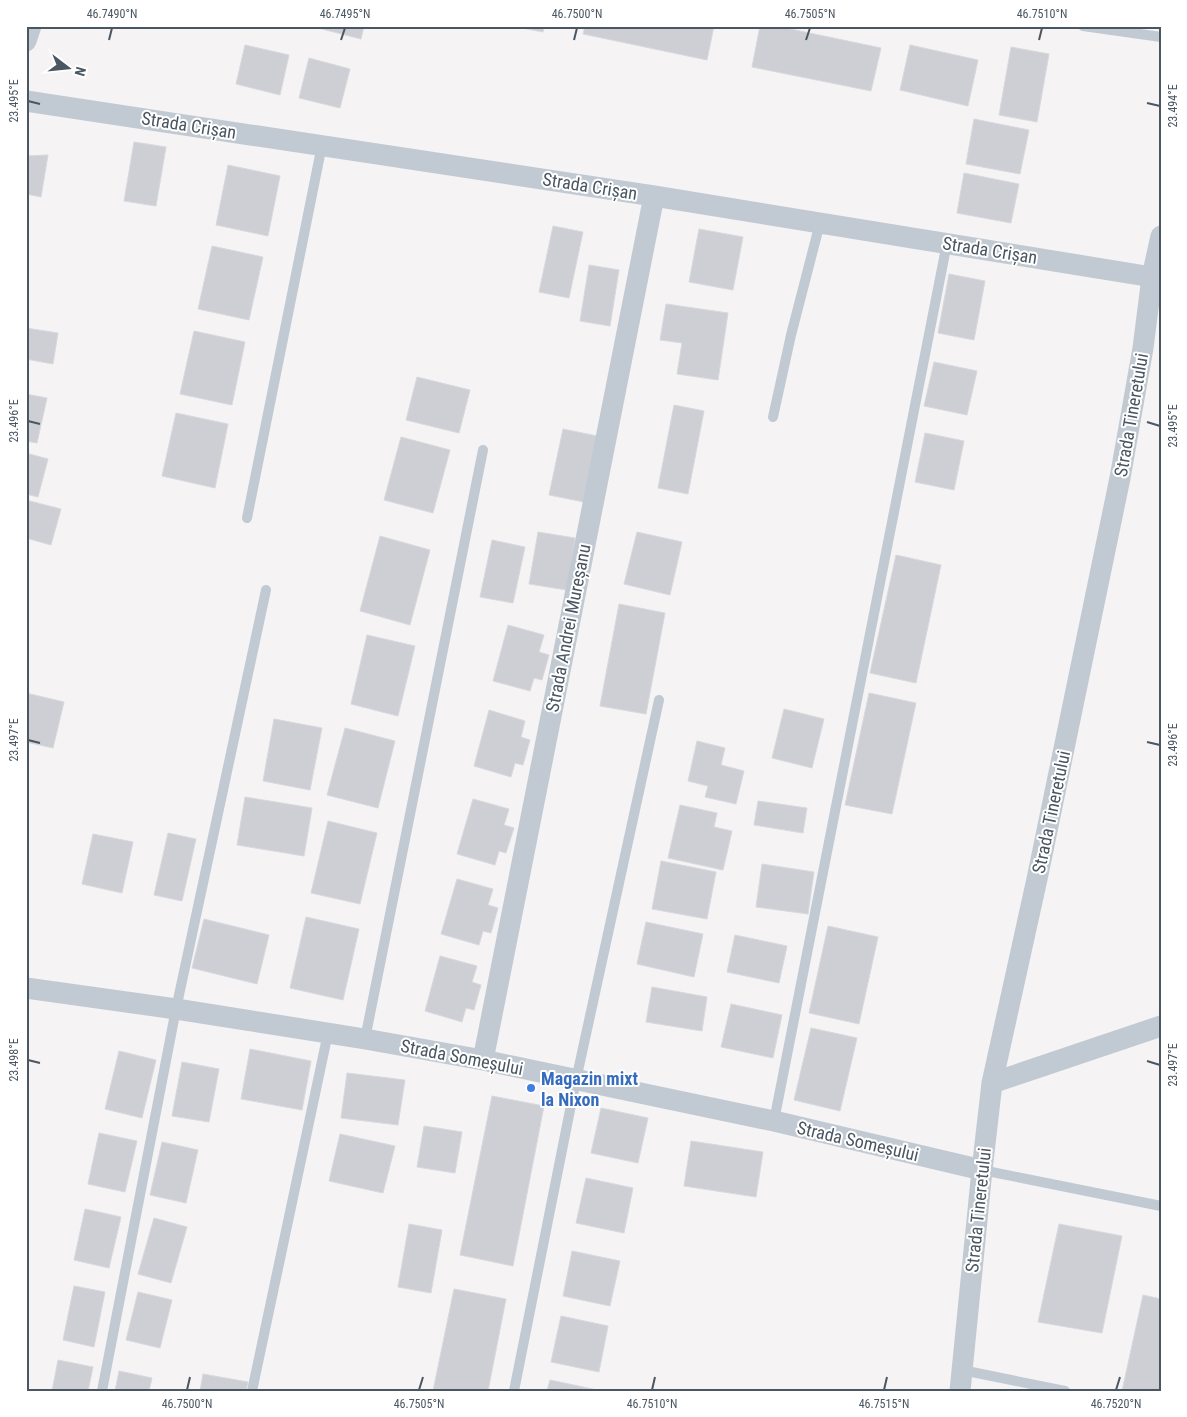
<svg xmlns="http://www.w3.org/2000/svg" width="1187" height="1417" font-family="'Roboto Condensed',sans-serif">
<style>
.building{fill:#cdcfd5;stroke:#d7d9de}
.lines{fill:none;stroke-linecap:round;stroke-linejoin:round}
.lane{stroke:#c1cad2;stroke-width:10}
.street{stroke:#c1cad2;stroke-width:21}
.ticks{fill:none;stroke:#4a5661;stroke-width:2}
.shop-dot{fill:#3f7fe0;stroke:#fff;stroke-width:2}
.labels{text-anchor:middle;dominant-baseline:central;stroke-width:4;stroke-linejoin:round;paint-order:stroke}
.street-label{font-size:18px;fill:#4a5661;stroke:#fff}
.shop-label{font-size:18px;font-weight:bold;fill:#366cbe;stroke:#fff;text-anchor:start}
.neatline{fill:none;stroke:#4a5661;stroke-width:2}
.ticks-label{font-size:12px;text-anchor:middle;fill:#4a5661}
</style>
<rect width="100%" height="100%" fill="#f5f3f3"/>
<path class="building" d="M318,26H364L361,39L318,28Z
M512,26H544L543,32Z
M585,26H714L707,60L583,34Z
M760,26H776L881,48L871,91L752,67Z
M245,45L289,55L280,95L236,84Z
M910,45L978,60L968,106L900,90Z
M1011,47L1049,54L1037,122L999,115Z
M309,58L350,69L340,108L299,98Z
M974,119L1029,130L1020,174L966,164Z
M134,142L166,147L156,206L124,201Z
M48,155L41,197L26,194V156Z
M228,165L280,176L268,236L216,225Z
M964,173L1019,184L1011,223L957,213Z
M553,226L583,232L569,298L539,292Z
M699,229L743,237L733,290L689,282Z
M212,246L263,257L249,320L198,309Z
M589,265L619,270L610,326L580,321Z
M949,274L985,281L974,340L938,333Z
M666,304L728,313L718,380L677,374L682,343L660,340Z
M26,328L58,333L53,364L26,359Z
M194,331L245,342L232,405L180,394Z
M934,362L977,371L967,415L924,406Z
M417,377L470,390L459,433L406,420Z
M26,394L47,398L37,443L26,441Z
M674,405L704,411L688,494L658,488Z
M176,413L228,424L215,488L162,476Z
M563,429L597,436L584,502L549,495Z
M925,433L964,441L954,490L915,482Z
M401,437L450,450L433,513L384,500Z
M26,453L48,459L38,497L26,494Z
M26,500L61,509L51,545L26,538Z
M538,532L575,538L567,590L529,584Z
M637,532L682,542L670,595L624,584Z
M380,536L430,550L410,625L360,611Z
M492,540L525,547L513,603L480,597Z
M896,555L941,565L916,683L870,673Z
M619,604L665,613L646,714L600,706Z
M508,625L544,635L539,652L549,655L542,680L534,678L530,691L493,681Z
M367,635L415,646L398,716L351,704Z
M26,693L64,702L53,748L26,742Z
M869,693L916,703L892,814L845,805Z
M784,709L824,719L812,768L772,758Z
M489,710L525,721L521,737L530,740L523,765L515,763L511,777L474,766Z
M274,719L322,728L310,790L263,781Z
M345,728L395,741L378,808L327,795Z
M697,741L725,748L721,765L744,771L736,804L705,797L708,786L688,781Z
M245,797L312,808L304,856L237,845Z
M473,799L509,809L504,825L514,828L506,853L499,851L495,865L457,854Z
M758,801L807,808L803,833L754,825Z
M680,805L717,813L714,827L732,831L723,870L668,858Z
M328,821L377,833L360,904L311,893Z
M168,833L196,839L182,901L154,895Z
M93,834L133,842L122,893L82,884Z
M661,861L716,872L707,919L652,909Z
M762,864L814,872L808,914L756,907Z
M457,879L493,889L488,905L498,908L491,933L483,931L479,945L441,934Z
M306,917L359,929L343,1000L290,988Z
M204,919L269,935L257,984L192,968Z
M646,922L703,934L694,977L637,964Z
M828,926L878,937L859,1024L809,1013Z
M735,935L787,946L779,983L727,972Z
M440,956L477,966L472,982L481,985L474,1010L466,1008L462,1022L425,1011Z
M652,987L707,997L702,1031L646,1022Z
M731,1004L782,1015L773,1058L721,1047Z
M811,1028L857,1038L840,1111L794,1100Z
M250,1049L311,1061L302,1110L241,1099Z
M119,1051L156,1060L142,1118L105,1109Z
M182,1062L219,1069L209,1122L172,1116Z
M347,1073L405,1080L398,1125L341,1118Z
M492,1096L544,1106L513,1266L460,1255Z
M601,1108L648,1118L638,1163L591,1153Z
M424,1126L462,1132L455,1173L417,1167Z
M99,1133L137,1141L125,1192L88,1184Z
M340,1134L395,1146L383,1193L329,1181Z
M691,1141L763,1152L756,1197L684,1186Z
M162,1142L198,1150L186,1203L150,1195Z
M586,1178L633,1188L624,1233L576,1223Z
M85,1209L121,1217L109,1268L74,1260Z
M154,1218L187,1227L171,1283L138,1274Z
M409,1224L442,1230L431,1293L398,1287Z
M1059,1224L1122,1236L1102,1333L1038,1322Z
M572,1251L620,1261L610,1306L563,1296Z
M74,1286L105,1292L94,1347L63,1340Z
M454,1289L506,1299L488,1391H433Z
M138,1292L172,1300L160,1348L126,1340Z
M1143,1295L1161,1299V1391H1122Z
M561,1316L608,1326L599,1372L551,1362Z
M58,1360L93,1367L88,1391H52Z
M119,1371L152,1378L149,1391H115Z
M203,1374L248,1382L246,1391H200Z
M550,1380L597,1390V1391H547Z"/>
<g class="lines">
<path class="lane" d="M1083,26L1161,37
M773,417L791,335L820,223
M247,518L322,145
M365,1039L483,450
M774,1121L947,243
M982,1170L1161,1206
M962,1370L1065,1391
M102,1391L176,1009L266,590
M252,1391L328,1033
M514,1391L576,1080L659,700"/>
<path class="street" d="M26,41L31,26
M26,101L654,196L1152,277
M26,988L176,1009L365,1039L483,1060L774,1121L982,1170
M483,1060L654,196
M992,1083L1161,1026
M960,1391L982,1170L992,1083L1037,879L1120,478L1143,348L1152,277L1161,236"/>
</g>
<path class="ticks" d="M109,40L112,28M341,40L345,28M574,40L577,28M806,40L810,28M1039,40L1042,28M28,101L40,104M1147,103L1160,106M28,421L40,424M1147,422L1160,426M28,740L40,743M1147,742L1160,745M28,1060L40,1063M1147,1061L1160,1065M187,1390L190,1377M419,1390L423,1377M652,1390L655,1377M884,1390L887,1377M1116,1390L1120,1377"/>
<circle class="shop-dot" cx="531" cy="1088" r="5"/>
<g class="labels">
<g class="street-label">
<text transform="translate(189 125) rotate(9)">Strada Crișan</text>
<text transform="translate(590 186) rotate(9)">Strada Crișan</text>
<text transform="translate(990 250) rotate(9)">Strada Crișan</text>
<text transform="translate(1131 415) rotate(-80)">Strada Tineretului</text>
<text transform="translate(568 628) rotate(-79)">Strada Andrei Mureșanu</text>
<text transform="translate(1051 812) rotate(-78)">Strada Tineretului</text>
<text transform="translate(462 1057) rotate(11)">Strada Someșului</text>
<text transform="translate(858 1141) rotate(13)">Strada Someșului</text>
<text transform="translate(978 1210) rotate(-84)">Strada Tineretului</text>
</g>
<g class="shop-label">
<text x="541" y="1078">Magazin mixt<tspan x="541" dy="21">la Nixon</tspan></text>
</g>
</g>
<rect width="1187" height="1417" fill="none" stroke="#ffffff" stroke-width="55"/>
<g transform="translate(68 68) rotate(106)" stroke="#ffffff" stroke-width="4" paint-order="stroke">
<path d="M0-4L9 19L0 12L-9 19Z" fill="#4a5661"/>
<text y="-8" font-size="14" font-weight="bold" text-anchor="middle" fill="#4a5661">N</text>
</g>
<rect x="28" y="28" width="1132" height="1362" class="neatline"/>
<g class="ticks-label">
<text x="112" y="18">46.7490°N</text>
<text x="345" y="18">46.7495°N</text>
<text x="577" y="18">46.7500°N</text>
<text x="810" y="18">46.7505°N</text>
<text x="1042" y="18">46.7510°N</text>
<text transform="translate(14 101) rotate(-90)" y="4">23.495°E</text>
<text transform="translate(1173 106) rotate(-90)" y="4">23.494°E</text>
<text transform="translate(14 421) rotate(-90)" y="4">23.496°E</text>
<text transform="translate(1173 426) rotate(-90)" y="4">23.495°E</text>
<text transform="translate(14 740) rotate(-90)" y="4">23.497°E</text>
<text transform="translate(1173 745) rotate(-90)" y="4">23.496°E</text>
<text transform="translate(14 1060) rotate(-90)" y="4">23.498°E</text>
<text transform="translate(1173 1065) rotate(-90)" y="4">23.497°E</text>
<text x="187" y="1408">46.7500°N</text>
<text x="419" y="1408">46.7505°N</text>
<text x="652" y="1408">46.7510°N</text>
<text x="884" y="1408">46.7515°N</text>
<text x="1116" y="1408">46.7520°N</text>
</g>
</svg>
